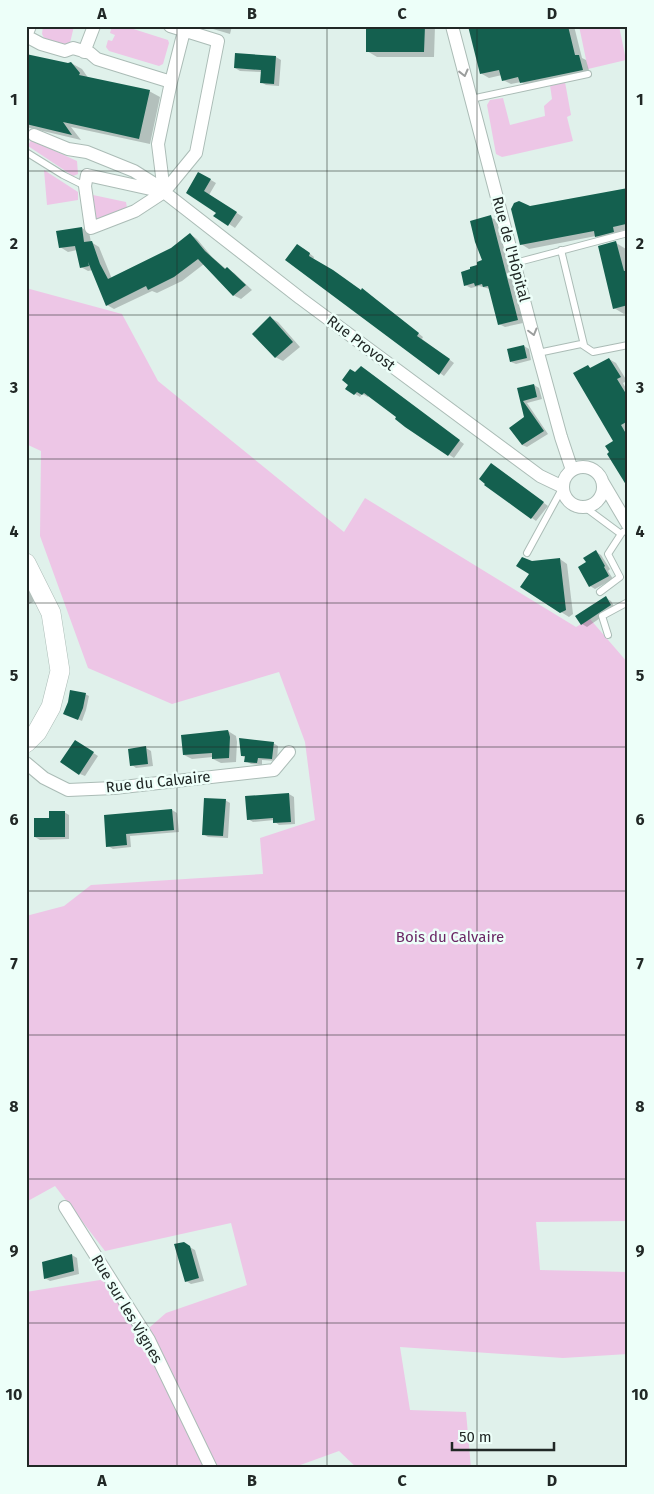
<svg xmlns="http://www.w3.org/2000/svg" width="654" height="1494" font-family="'Fira Sans',sans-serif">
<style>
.green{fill:#edc6e6}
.shadow{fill:#0003}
.building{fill:#14604f}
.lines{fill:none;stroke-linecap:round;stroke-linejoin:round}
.lane-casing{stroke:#abbcb6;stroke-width:8}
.street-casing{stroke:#abbcb6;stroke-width:14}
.secondary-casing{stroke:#abbcb6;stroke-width:20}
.lane{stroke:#fff;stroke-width:6}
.street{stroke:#fff;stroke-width:12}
.secondary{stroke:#fff;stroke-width:19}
.oneway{stroke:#9b9e9d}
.grid{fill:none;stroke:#212826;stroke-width:1;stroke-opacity:0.55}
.labels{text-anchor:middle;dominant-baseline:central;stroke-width:5;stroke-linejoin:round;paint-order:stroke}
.street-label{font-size:15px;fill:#212826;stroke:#edfff9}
.park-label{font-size:15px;fill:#6a2664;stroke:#edfff9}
.neatline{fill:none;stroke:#212826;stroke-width:2}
.grid-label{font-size:16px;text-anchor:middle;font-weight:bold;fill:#212826}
</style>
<rect width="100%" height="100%" fill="#e0f1eb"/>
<path class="green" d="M43,26H74L70,43L66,45L44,38L42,34Z
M112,26H124L168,40L169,43L163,64L159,66L109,51L106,47L108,40L112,41L115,35L110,33Z
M579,26H619L626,60L588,69Z
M565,82L571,115L567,117L573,141L502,157L496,154L487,105L490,100L503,98L510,125L545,116L544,106L552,99L550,85Z
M31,140L77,161L78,174L73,176L28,146Z
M44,170L78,192V200L47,205Z
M93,195L126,202L127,208L95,223L91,196Z
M26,288L122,314L158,381L344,532L365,498L576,627L590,619L628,663V1221L536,1222L540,1270L628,1272V1354L563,1358L400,1347L410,1410L466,1412L471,1468H357L339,1451L292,1468H26V1292L100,1280H105L142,1334L166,1313L247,1285L231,1223L105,1251L55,1186L26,1202V916L64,906L91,885L263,874L260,838L315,820L305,742L279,672L172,704L88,668L40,536L41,451L26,444Z"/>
<path class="shadow" d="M203,26H232L230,34Z
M367,26H435L434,57H377L367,51Z
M470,26H574L582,58L586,60L590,74L529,87L521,82L511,84L503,80L502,75L489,78L482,74Z
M26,56L68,64L71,63L82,69L89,79L149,91L160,97L150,144L71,127L81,140L26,127Z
M276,57L281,60L279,86L266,85L261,82L262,72L240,71L235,68Z
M199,173L216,183L209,195L243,217L235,228L229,224L218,213L187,193Z
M26,175L29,187L26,188Z
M628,189V229L620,231L621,236L604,240L596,236L529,249L521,244L530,207Z
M490,217L496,220L523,323L505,327L499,324L490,289L479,286L471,288L465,285L484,260Z
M82,228L89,232L91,242L99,247L112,279L172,249L190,234L197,239L212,257L226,269L234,273L252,290L241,299L233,295L204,264L182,281L157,293L152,291L114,309L107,305L93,270L88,271L81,267L77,250L68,252L60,247Z
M616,243L626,249L628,254V313L624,314L614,308Z
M303,248L314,257L313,260L361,291L367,293L382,304L423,337L422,339L454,363L444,376L321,286Z
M271,318L278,322L300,347L283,361L275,357Z
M524,346L529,349L531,360L516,364L511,362Z
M609,359L616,363L627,381L623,383L628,392V486L615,442L588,366L592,369Z
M367,371L464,444L454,458L406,426L397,417L369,395L368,397L362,394L360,397L347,389Z
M534,385L539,388L542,399L527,403L548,434L527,447L522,445L525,418L518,389Z
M496,467L548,506L536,521L532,518Z
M596,552L601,555L610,569L608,571L613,579L595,589L590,586L579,567L587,563Z
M560,559L567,564L573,614L569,617L561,612L531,574L532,562Z
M26,582L35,601L27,605H26Z
M606,598L611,601L615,608L587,627L582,624Z
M85,694L89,696L86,710L82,721L68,715Z
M228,731L236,736L237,742L236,762L221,763L213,759V757L192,759L184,755Z
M273,743L278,746L277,761L262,760V765L251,764L246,761V758L242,756Z
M80,744L98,756L85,776L80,774Z
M146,748L151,751L153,766L136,768L132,765Z
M289,794L294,797L295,824L279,825L275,822L274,820L253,822L248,819Z
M225,800L230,803L228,838L208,837L203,834Z
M172,810L177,813L179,832L130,836L131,847L113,849L108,846L105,816Z
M64,812L69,815V839L40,840L35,837L50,820Z
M184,1244L195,1250L204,1281L191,1284L186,1281Z
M72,1255L77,1258L79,1274L50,1281L45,1278Z"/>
<path class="building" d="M366,26H425L424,52H366Z
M468,26H568L575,55H579L583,70L520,83L518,77L502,81L499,70L480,74Z
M235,53L276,56L274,84L260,83L261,70L234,68Z
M26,54L68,63L71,62L80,73L79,75L150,90L139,139L63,122L72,135L26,124Z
M198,172L211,179L204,191L237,212L228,226L213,216L216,213L186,193Z
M628,188L626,224L613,227L614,232L595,237L594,231L520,245L511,209L514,203L519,201L530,206Z
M491,215L518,320L498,325L488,286L483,287L482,284L475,286L474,283L464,286L461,272L470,269V267L477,265V262L482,260L475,242L470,221Z
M82,227L84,242L92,241L100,264L108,279L171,248L190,233L205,251L225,269L227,267L246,285L233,296L198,259L174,277L148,290L146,286L106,306L88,262L89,266L80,268L75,246L59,248L56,231Z
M616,241L624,271L628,270V305L613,309L598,246Z
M297,244L310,253L309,256L333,270L361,290L362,288L377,300L419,333L417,336L450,359L439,375L285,260Z
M270,316L293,342L275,358L252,334Z
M524,345L527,358L510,362L507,349Z
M609,358L621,377L617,379L628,397V421L621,425L628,437V488L607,454L609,452L605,446L613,441L573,373L588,365L590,368Z
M361,366L460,440L448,456L405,427L395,419L396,417L364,393L362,395L357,392L354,395L345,389L348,385L342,380L350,369L355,372Z
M534,384L537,397L523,401L544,431L522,445L509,428L524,417L517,388Z
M491,463L544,502L531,519L484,485L485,484L479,479Z
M596,550L605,566L604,567L609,576L589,587L578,567L586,562L583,558Z
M522,557L532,561L560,558L566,610L560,613L520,587L529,574L516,566Z
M606,596L611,605L581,625L575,616Z
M70,690L86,693L83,708L78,720L63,714L68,702Z
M228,730L230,737L229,758L212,759V753L183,755L181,735Z
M239,738L274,742L272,759L258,758L257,763L244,762L245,756H241Z
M75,740L94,752L79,775L60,762Z
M146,746L148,764L130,766L128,749Z
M289,793L291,822L273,823V818L247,820L245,796Z
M204,798L226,799L223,836L202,835Z
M172,809L174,830L126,834L127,845L106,847L104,815Z
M49,811H65V837H34V818H49Z
M184,1242L190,1246L199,1278L185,1282L174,1244Z
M72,1254L74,1271L44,1279L42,1262Z"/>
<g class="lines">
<defs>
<path id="lane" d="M471,99L588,74
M26,152L63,175L85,186
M561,250L584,345
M515,263L628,233
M538,353L581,344L593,352L628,345
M586,508L621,534L623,532
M527,553L563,487
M600,592L620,577L608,554L621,534
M608,635L602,616L628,602"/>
<path id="street" d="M30,26L26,36L41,44L65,51L73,48L90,53L97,59L171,82L184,31
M452,26L532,331L561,437L572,470
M84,52L94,26
M34,135L68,149L87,152L134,171L161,188L164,192L300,298L540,476L563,487
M87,175L164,192L135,211L91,228L85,186Z
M164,192L196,153L218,41L170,26
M164,192L158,144L171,82
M563 487a20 20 0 1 1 40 0a20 20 0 1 1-40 0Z
M602,481L628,525
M26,763L44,778L68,790L114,788L274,770L289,752
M65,1207L149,1340L211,1468"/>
<path id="secondary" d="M26,563L51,613L60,671L51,707L37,732L26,743"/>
</defs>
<use href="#lane" class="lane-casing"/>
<use href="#street" class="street-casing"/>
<use href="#secondary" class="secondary-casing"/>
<use href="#lane" class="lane"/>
<use href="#street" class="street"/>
<use href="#secondary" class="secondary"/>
</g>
<defs><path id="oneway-chevron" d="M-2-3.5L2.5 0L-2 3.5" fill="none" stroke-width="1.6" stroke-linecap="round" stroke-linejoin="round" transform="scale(1.25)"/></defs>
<g class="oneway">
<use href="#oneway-chevron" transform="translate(464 73) rotate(76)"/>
<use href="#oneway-chevron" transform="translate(533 332) rotate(75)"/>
</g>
<path class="grid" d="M177,26V1468M327,26V1468M477,26V1468M26,171H628M26,315H628M26,459H628M26,603H628M26,747H628M26,891H628M26,1035H628M26,1179H628M26,1323H628"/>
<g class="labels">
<g class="street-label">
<text transform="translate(511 249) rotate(75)">Rue de l'Hôpital</text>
<text transform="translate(361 343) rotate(37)">Rue Provost</text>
<text transform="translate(158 782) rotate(-6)">Rue du Calvaire</text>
<text transform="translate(127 1309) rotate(59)">Rue sur les Vignes</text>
</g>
<g class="park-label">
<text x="450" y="937">Bois du Calvaire</text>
</g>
</g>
<rect width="654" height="1494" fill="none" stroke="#edfff9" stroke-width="55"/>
<path d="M452 1442v8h102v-8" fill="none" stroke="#212826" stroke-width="2.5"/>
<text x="459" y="1442" font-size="15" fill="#212826" stroke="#edfff9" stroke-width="4" paint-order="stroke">50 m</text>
<rect x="28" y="28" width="598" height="1438" class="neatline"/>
<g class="grid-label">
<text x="102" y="19">A</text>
<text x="252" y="19">B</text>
<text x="402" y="19">C</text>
<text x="552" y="19">D</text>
<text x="14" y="105">1</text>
<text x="640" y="105">1</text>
<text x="14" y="249">2</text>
<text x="640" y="249">2</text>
<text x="14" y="393">3</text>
<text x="640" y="393">3</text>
<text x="14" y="537">4</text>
<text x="640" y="537">4</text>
<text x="14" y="681">5</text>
<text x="640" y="681">5</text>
<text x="14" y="825">6</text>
<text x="640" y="825">6</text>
<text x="14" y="969">7</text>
<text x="640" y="969">7</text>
<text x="14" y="1112">8</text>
<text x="640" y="1112">8</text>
<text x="14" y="1256">9</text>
<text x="640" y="1256">9</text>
<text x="14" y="1400">10</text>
<text x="640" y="1400">10</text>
<text x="102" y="1486">A</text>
<text x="252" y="1486">B</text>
<text x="402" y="1486">C</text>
<text x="552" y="1486">D</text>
</g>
</svg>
